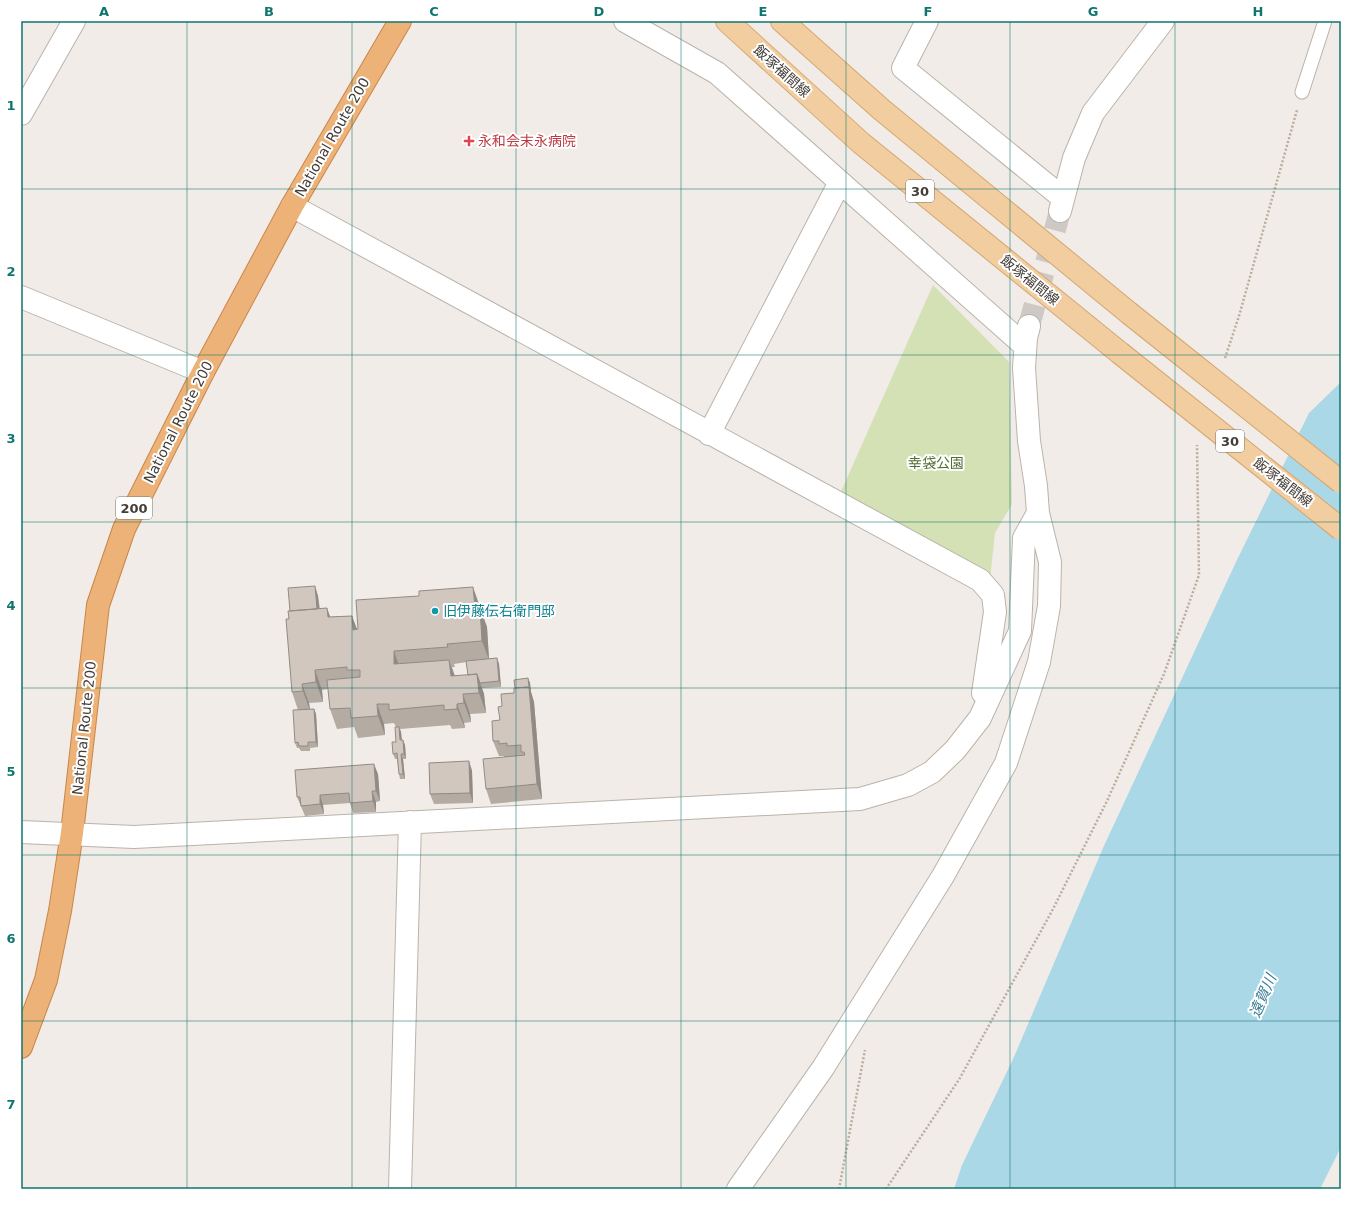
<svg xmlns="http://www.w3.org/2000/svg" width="1362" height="1210" font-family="'DejaVu Sans','Noto Sans JP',sans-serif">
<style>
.green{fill:#d4e1b5}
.water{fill:#aad8e7}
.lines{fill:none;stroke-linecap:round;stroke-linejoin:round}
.street-tunnel{stroke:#cec9c4;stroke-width:22;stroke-dasharray:22 11;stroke-linecap:butt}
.lane-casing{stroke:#bbb3ab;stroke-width:15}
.street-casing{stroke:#bbb3ab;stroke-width:24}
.primary-casing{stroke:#d4a772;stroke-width:24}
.highway-casing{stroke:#ca8549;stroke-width:24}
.path{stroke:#bbac9e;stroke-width:2.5;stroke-dasharray:2 2;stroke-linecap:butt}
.lane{stroke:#fff;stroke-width:13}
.street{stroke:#fff;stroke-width:22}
.primary{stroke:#f2cda0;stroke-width:22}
.highway{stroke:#ecb277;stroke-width:22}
.primary-bridge-casing{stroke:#d4a772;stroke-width:24;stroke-linecap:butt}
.primary-bridge{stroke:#f2cda0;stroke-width:22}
.wall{fill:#b4aba3;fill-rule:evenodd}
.shaded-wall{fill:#928b85}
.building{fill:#d1c7be;stroke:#928b85}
.grid{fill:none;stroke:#0f766e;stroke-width:1;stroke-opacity:0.55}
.health-dot{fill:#e0444e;stroke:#fff;stroke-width:1.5}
.culture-dot{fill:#0f9aa8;stroke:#fff;stroke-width:1.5}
.labels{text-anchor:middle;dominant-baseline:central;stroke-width:4;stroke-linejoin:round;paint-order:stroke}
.shield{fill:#fff;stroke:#7b7673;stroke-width:1}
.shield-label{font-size:13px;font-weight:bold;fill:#433c37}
.street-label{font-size:14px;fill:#433c37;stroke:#fff}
.health-label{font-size:14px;fill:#be3a42;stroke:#fff;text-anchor:start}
.park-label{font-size:14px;fill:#526e31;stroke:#fff}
.culture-label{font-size:14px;fill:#0d838f;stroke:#fff;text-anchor:start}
.water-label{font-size:15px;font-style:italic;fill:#397c94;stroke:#fff}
.neatline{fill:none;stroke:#0f766e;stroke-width:1.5}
.grid-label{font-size:13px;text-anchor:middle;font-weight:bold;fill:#0f766e}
</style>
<rect width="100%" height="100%" fill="#f1ece7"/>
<path class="green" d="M933,285L1009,362L1012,504L995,533L990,579L839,496Z"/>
<path class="water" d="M1341,382V1147L1320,1189H954L962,1165L1014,1057L1103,848L1236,562L1309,413Z"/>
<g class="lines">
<path class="street-tunnel" d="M1029,326L1060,211"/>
<defs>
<path id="lane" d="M1302,92L1325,21"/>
<path id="street" d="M625,21L717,73L1025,346
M927,21L903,68L1063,198
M21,114L74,21
M292,206L980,580L993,595L995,612L983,693
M1060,211L1074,158L1093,113L1163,21
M21,297L203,372
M709,434L840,182
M21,832L134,837L860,799L908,785L932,772L955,750L980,718L1020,631L1024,538L1038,513
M400,1189L410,822
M738,1189L823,1068L943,876L1006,763L1039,662L1049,606L1050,562L1038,513L1036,486L1029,441L1024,368L1026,338L1029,326"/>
<path id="primary" d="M727,21L861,143L1120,353
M782,21L882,110L1129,313"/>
<path id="highway" d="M21,1047L46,980L60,911L72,833L98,605L124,529L203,372L292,206L400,21"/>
</defs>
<use href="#lane" class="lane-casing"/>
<use href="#street" class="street-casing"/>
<use href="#primary" class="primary-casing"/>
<use href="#highway" class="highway-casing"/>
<path class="path" d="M1225,358L1239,316L1297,110
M839,1189L865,1050
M886,1189L960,1078L1053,909L1107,801L1164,674L1199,575L1197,445"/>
<use href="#lane" class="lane"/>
<use href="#street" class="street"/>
<use href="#primary" class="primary"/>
<use href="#highway" class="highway"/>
<defs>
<path id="primary-bridge" d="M1129,313L1341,482
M1120,353L1341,529"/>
</defs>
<use href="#primary-bridge" class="primary-bridge-casing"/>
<use href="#primary-bridge" class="primary-bridge"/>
</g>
<path class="wall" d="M315,586L318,596L320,609L327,608L330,617L352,616L357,629L480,607V610L487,627L489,659L497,658L499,664L501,687L482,688L484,694L486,713L470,714L471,722L464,723L465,728L452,729L450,725L400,729L401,732L402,740H403L405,745L406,759H403L405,779H400L399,774L397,759H395L393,754L396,742V727L394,723L384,724L385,735L358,738L354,727L337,729L330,709L328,689L322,690L323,702L309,703L310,709H314L316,714L318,747L310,748V751H301L299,748H297L295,743L298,710L292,692L289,619L290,611ZM467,662L468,675L455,676L452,667H455L454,664Z
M528,678L530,683L531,692L534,702L542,799L491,804L486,789L504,757V756H499L493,741L500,720L502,706L514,693L515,688Z
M469,761L472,771L473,803L434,804L430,794Z
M378,774L380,801L376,802V812L353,813L350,803L323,805L324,814L305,816L297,797Z"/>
<path class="shaded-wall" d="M315,586L318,596L321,626L317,616Z
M473,587L487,627L489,660L482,641L475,608Z
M327,608L334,628L328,617Z
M352,616L359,635L353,630Z
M394,651L401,671L394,664Z
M497,658L499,664L501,687L499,681Z
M449,660L456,680L451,676Z
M315,670L322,690L323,702L316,682Z
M477,674L484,694L486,713L479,693Z
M528,678L530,683L531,692L534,702L542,799L537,784Z
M302,684L309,703L310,711L303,691Z
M463,694L470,714L471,722L464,703Z
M377,704L384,724L385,735L378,716Z
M457,704L464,723L465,728L457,709Z
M314,709L316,714L318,747L316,742Z
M399,727L401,732L402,745L400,740Z
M403,740L405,745L406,759L404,754Z
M401,754L403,759L405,779L403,774Z
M469,761L472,771L473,803L470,793Z
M374,764L378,774L380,801L376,791Z
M372,791L376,802V812L373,801Z
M320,795L323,805L324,814L320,804Z"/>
<path class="building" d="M315,586L317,609L290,611L288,588Z
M473,587L475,608H480L482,641L447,644L448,647L394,651V664L449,660L451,676L477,674L479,693L463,694L464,703L457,704V709L444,710V705L389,710V704H377L378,716L351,718L350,708L330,709L327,680L360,677V670H347V667L315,670L316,682L302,684L303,691L292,692L286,619H289L288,611L327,608L328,617L352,616L353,630L358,629L356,600L419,596V591Z
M497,658L499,681L480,683L477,674L468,675L466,661Z
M528,678L529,687L515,688L514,680Z
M529,687L537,784L486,789L483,759L525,755L524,752H521V745L507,746V743L499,744V741H493L492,721L500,720L498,707L502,706L501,694L514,693V688Z
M314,709L316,742H308V746H299L298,742L295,743L293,710Z
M395,727H399L400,740H403L404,754H401L403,774H399L397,753L393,754L392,742H396Z
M469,761L470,793L430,794L429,763Z
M374,764L376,791H372L373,801L350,803L349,793L320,795V804L301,806L300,797H297L295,770Z"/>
<path class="grid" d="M187,21V1189M352,21V1189M516,21V1189M681,21V1189M846,21V1189M1010,21V1189M1175,21V1189M21,189H1341M21,355H1341M21,522H1341M21,688H1341M21,855H1341M21,1021H1341"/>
<path class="health-dot" d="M467 135h4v4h4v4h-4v4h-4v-4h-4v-4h4z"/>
<circle class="culture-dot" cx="435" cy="611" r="4"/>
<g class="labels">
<g class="shield">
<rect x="906" y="180" width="28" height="22" rx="3"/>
<rect x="1216" y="430" width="28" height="22" rx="3"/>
<rect x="116" y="497" width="36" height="22" rx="3"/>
</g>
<g class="shield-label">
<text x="920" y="191">30</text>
<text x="1230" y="441">30</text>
<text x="134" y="508">200</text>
</g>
<g class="street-label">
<text transform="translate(782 71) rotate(42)">飯塚福間線</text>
<text transform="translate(332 137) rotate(-60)">National Route 200</text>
<text transform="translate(1030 280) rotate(39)">飯塚福間線</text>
<text transform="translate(178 422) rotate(-63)">National Route 200</text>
<text transform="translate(1283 482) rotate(38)">飯塚福間線</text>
<text transform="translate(84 728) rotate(-84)">National Route 200</text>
</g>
<g class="health-label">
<text x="478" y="141">永和会末永病院</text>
</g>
<g class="park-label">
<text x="936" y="463">幸袋公園</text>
</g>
<g class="culture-label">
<text x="443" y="611">旧伊藤伝右衛門邸</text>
</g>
<g class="water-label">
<text transform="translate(1263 996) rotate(-67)">遠賀川</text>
</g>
</g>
<rect width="1362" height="1210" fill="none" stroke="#ffffff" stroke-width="44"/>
<rect x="22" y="22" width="1318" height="1166" class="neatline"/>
<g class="grid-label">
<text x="104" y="16">A</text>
<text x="269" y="16">B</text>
<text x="434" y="16">C</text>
<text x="599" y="16">D</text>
<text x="763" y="16">E</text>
<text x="928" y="16">F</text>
<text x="1093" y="16">G</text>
<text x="1258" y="16">H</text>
<text x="11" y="110">1</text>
<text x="11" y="276">2</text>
<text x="11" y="443">3</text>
<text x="11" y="610">4</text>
<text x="11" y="776">5</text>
<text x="11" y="943">6</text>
<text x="11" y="1109">7</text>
</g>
</svg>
